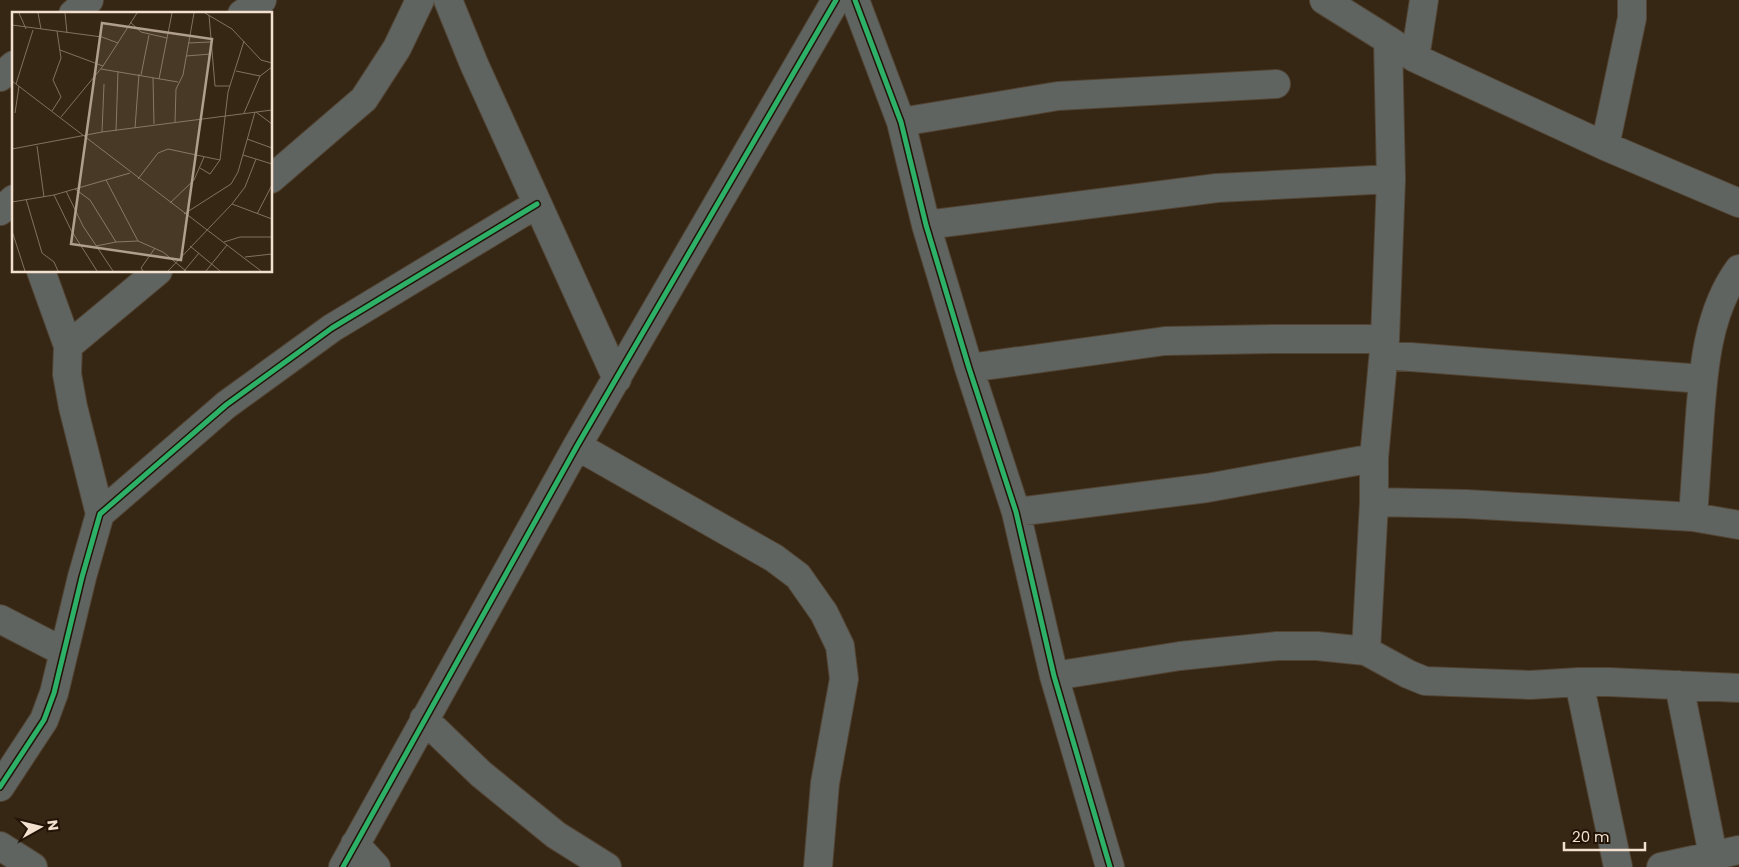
<svg xmlns="http://www.w3.org/2000/svg" width="1739" height="867" font-family="Poppins,sans-serif">
<style>
.lines{fill:none;stroke-linecap:round;stroke-linejoin:round}
.minor-casing{stroke:#524434;stroke-width:30}
.minor{stroke:#606460;stroke-width:28}
.cycleway-casing{stroke:#211407;stroke-width:8}
.cycleway{stroke:#2db169;stroke-width:5}
.inset-road{fill:none;stroke:#82715e;stroke-width:1}
.view{fill:#b19f8d;fill-opacity:0.15;stroke:#b19f8d;stroke-width:2.5}
.inset-edge{fill:none;stroke:#f3e0ce;stroke-width:2.5}
</style>
<rect width="100%" height="100%" fill="#362714"/>
<g class="lines">
<defs>
<path id="minor" d="M448,0L474,64L617,379
M855,0L901,122L926,225L969,368L1016,512L1054,676L1110,867
M1324,0L1388,40L1415,58L1605,146L1739,203
M73,14L89,0
M242,14L262,0
M1415,58L1424,0
M0,77L14,65
M901,122L1058,96L1276,84
M1605,146L1632,18V0
M271,179L364,99L397,48L420,0
M0,211L14,199
M926,225L1217,188L1391,179
M41,271L68,346
M1384,355L1703,379
M969,368L1165,341L1276,339H1385
M577,446L774,558L798,576L824,613L840,646L844,679L825,783L818,867
M1374,502L1466,504L1693,517L1739,525
M1016,512L1207,488L1374,458
M100,514L73,407L67,374L68,346L158,271
M1693,517C1695,488 1697,459 1699,429C1703,375 1706,314 1739,269
M0,619L64,652
M1366,651L1374,502V458L1385,339L1391,179L1388,40
M1054,676L1180,656L1277,646H1317L1366,651L1408,674L1425,681L1530,685L1579,682H1609L1739,688
M1579,682L1618,867
M1679,685L1713,855
M424,719L481,774L556,835L607,867
M0,787L44,720L54,693L82,577L100,514L226,405L332,328L537,204
M355,844L376,867
M0,846L33,867
M343,867L577,446L836,0
M1661,867L1739,850"/>
</defs>
<use href="#minor" class="minor-casing"/>
<use href="#minor" class="minor"/>
<defs>
<path id="cycleway" d="M855,0L901,122L926,225L969,368L1016,512L1054,676L1110,867
M0,787L44,720L54,693L82,577L100,514L226,405L332,328L537,204
M343,867L577,446L836,0"/>
</defs>
<use href="#cycleway" class="cycleway-casing"/>
<use href="#cycleway" class="cycleway"/>
</g>
<g transform="translate(12 12)">
<rect width="260" height="260" fill="#362714"/>
<path class="inset-road" d="M7,1L14,17M26,1L29,17M53,1L55,21M193,1L220,17L249,48L260,51M197,3L203,74H218M118,10L129,20L155,26M0,13L90,25L106,31M176,31L198,30M48,38L91,54M174,44L199,42M89,57L166,70M224,59L248,64L260,55M129,63L137,23M141,66L142,112M147,67L160,1M0,69L249,259M4,72L21,18M40,99L49,85L41,68L49,46L45,19M244,100L260,112M3,101L7,74M232,101L248,64M49,105L91,54L125,1M163,110L164,77L171,63L182,1M123,116L127,62M104,119L106,59M90,120L92,72M235,127L260,136M25,134L32,185M0,137L90,120L260,98M231,143L260,152M188,156L198,162L208,148L216,80L232,29M126,167L146,141L156,137L208,148M94,168L126,229L151,240L174,259M63,177L78,188L104,230L126,229M54,179L71,214L101,259M42,183L59,218L85,259M14,187L30,241L42,250L46,259M0,190L42,183L118,161M158,191L182,168L192,145M220,192L260,207M172,202L219,172L226,160L243,100M245,202L260,173M0,219L13,259M212,230L228,225H260M84,234L104,230M178,234L208,259M233,245L260,242M131,259L129,256L143,236M156,259L220,192L233,175L244,147M172,259L187,241M194,259L215,233"/>
<path class="view" d="M90,11L200,27L169,248L59,232Z"/>
<rect width="260" height="260" class="inset-edge"/>
</g>
<g transform="translate(40 827) rotate(82)" stroke="#211407" stroke-width="4" paint-order="stroke">
<path d="M0-4L9 19L0 12L-9 19Z" fill="#f3e0ce"/>
<text y="-8" font-size="14" font-weight="bold" text-anchor="middle" fill="#f3e0ce">N</text>
</g>
<path d="M1564 842v8h81v-8" fill="none" stroke="#f3e0ce" stroke-width="2.5"/>
<text x="1572" y="842" font-size="15" fill="#f3e0ce" stroke="#211407" stroke-width="4" paint-order="stroke">20 m</text>
</svg>
